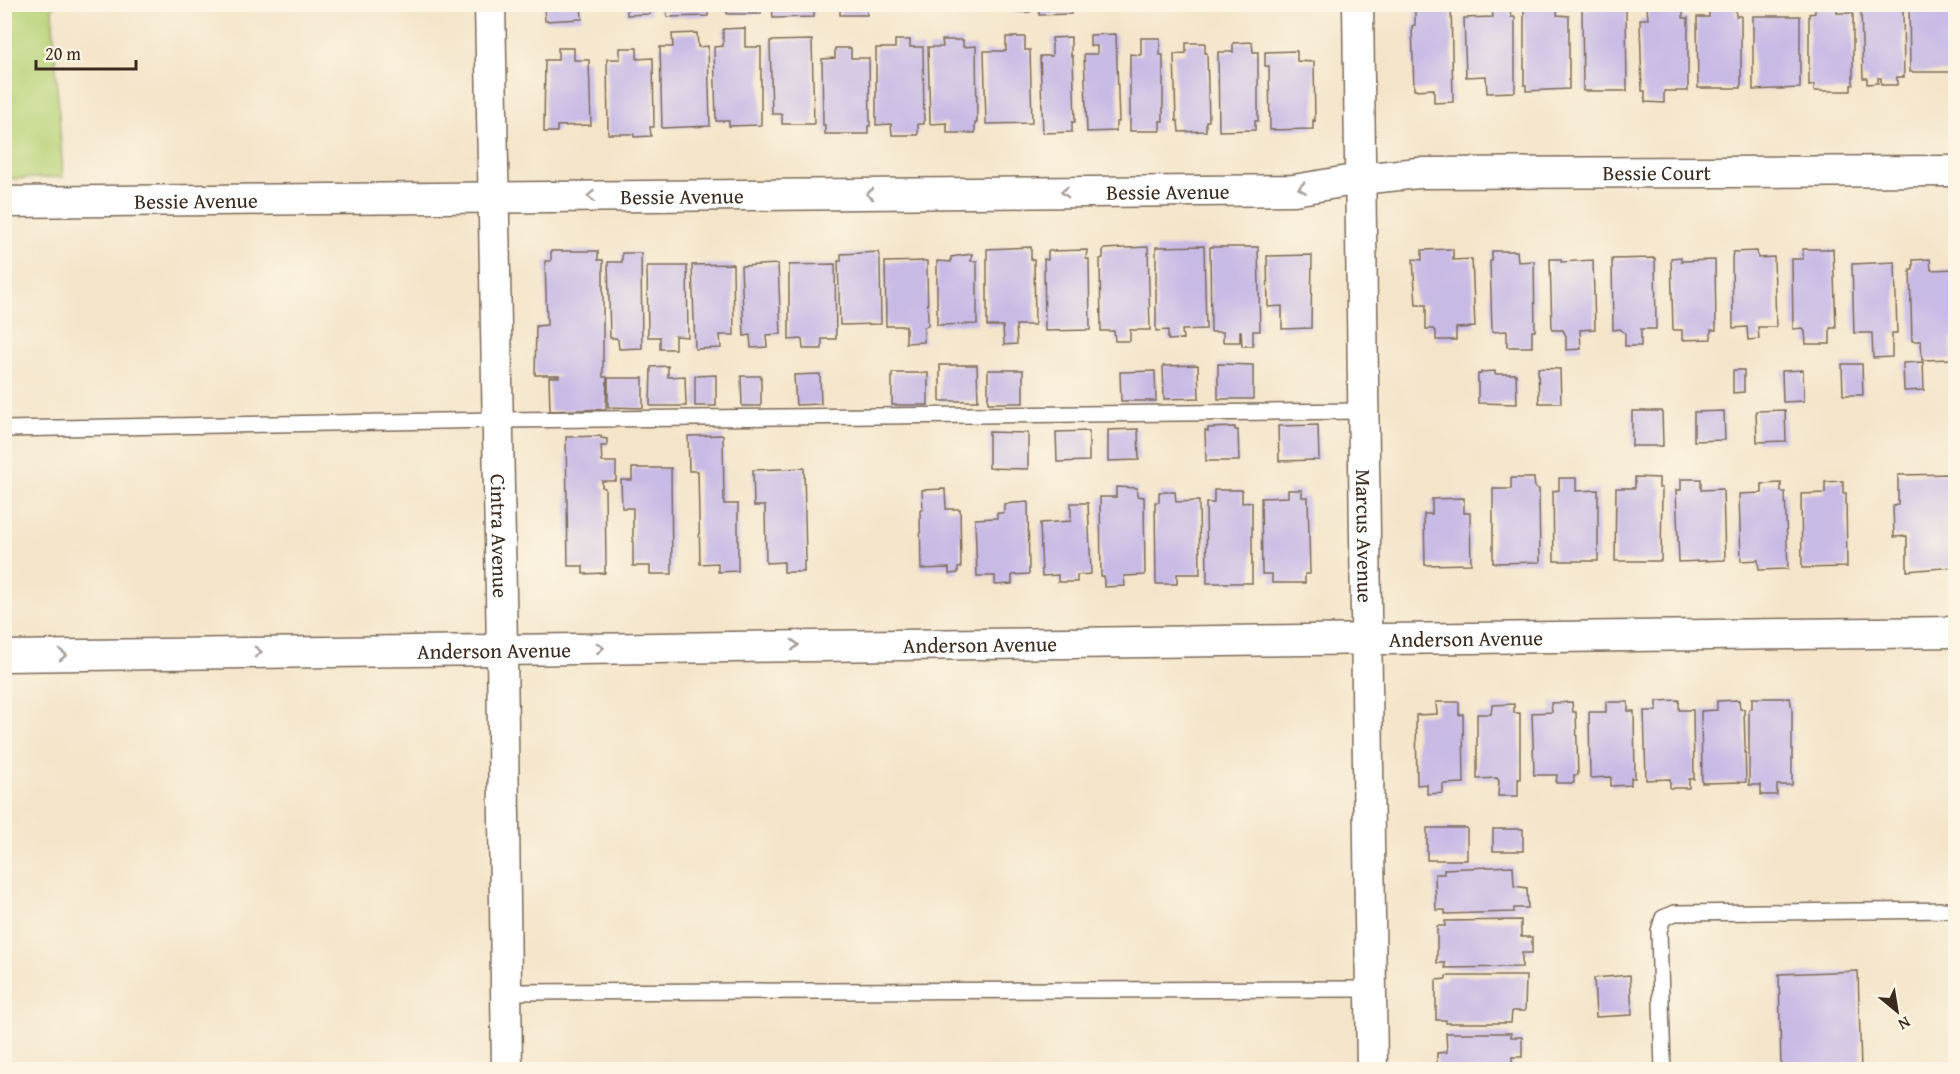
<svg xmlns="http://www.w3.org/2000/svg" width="1960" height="1074" font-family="'Gentium Book Plus',serif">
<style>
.green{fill:#b8d378;stroke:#7a7e4b;stroke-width:1.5}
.building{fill:#c7bae5}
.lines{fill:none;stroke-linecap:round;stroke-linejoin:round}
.service-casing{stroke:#7c6b5a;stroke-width:18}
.minor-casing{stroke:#7c6b5a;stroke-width:33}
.service{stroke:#fff;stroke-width:15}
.minor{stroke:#fff;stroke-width:30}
.oneway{stroke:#a79f9a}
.labels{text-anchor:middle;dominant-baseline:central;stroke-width:4.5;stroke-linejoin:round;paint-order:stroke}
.street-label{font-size:21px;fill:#3b2a1e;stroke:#fcf5e5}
</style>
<rect width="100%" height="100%" fill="#fcf5e5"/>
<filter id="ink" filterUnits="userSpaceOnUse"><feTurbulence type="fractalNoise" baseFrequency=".0167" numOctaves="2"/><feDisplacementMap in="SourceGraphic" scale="12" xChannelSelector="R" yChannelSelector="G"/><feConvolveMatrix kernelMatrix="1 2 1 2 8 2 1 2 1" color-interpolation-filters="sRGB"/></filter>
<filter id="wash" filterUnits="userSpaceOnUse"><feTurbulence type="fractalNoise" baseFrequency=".008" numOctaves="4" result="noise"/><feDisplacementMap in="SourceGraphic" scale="24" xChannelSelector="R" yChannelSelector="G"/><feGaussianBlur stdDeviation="1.35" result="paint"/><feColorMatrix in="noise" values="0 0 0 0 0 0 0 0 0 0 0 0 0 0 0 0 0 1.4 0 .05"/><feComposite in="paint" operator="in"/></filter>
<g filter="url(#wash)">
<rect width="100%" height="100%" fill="#f4e5ca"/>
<path class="green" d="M4,5H55L52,9L63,177L5,179Z"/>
<g id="blocks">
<path class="building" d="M544,4H581L582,19L545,21Z
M627,4H650V14L627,15Z
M656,4H708V16L667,17L666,10H656Z
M727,4H761V14H727Z
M772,4H814V17L773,18Z
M840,4H867V15H840Z
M1010,4H1030V12H1011Z
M1039,4H1071V14L1039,15Z
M1451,4L1453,102L1434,103V89L1414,90L1412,26L1415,25V5Z
M1592,4H1624V9H1626L1627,91H1583L1582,9H1592Z
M1651,4H1683V18H1688V91H1664V103L1645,102V91H1642L1640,19H1648L1647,7H1652Z
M1709,4H1735L1736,16H1741V88H1698L1697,17H1709Z
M1873,4H1890V8H1903L1904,77H1897V85H1881V78H1878V83L1867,84V78H1863L1861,9L1873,8Z
M1909,4H1954L1955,72H1910Z
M1524,5H1558L1557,15L1569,16V89L1526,91V85H1524Z
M1815,5H1837V13H1853V85H1851V91H1814V85L1809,86V14L1815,13Z
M1492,8H1510L1511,17H1515V92L1487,93L1486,76L1466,77L1464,18L1493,17Z
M1753,16H1800V88L1753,90Z
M745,28V47H761V125L729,126V121H716L714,47L723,46V29Z
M697,33L698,47L708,46L710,126L662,128L660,47H673L672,34Z
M1116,34L1119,122H1116V131L1087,132L1084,54H1097V46H1090V35Z
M1006,37H1025V50H1030L1032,123L986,124L984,51H1006Z
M1071,37V56H1073L1075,122H1072V132L1043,133L1040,56H1052V38Z
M1141,38H1160V55H1163V121H1160V131H1130V54L1141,55Z
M812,40L814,124H782V114H772L770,41Z
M895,40H910V47H923L924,124H918V135H892L891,124L876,125V48H895Z
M942,40H963V47L976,46L977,123H975V133H947V123L930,124L928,47H943Z
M1252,42L1253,52H1258V121H1255V130L1219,131L1218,52H1233V43Z
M1186,43H1205V53H1207L1209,121H1206V131L1179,132L1178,121H1176L1174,54L1186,53Z
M558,48H574V60H589L591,125L557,126V132H544L545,60H558Z
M620,48H637V59L653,58L654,127H650L651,136L634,137V134H608L607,59H620Z
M835,48H851V58H869L870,126H868V134H825V125H823L822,59L835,58Z
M1297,51V61L1314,62L1315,121L1313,120V129L1270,130L1269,66H1265V52Z
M1204,246L1206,329L1182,330L1183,339L1168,340V330L1156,331V247Z
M1031,247V260H1034L1035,325H1016L1017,344L1004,345L1003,326H987V249Z
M1148,247L1150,330H1130V341H1115L1114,331H1101L1100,259L1103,258V249Z
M1210,247H1258L1260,331H1253V346H1242L1241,331H1240V342H1223V332H1211Z
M1453,249V260L1472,259L1475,327L1456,328V340H1436V332L1433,329H1426V305H1416L1413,259L1422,260V250Z
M1803,249H1833L1836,328H1830V344H1806L1805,332L1803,328L1793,329L1792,259H1803Z
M1087,250L1086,259H1089L1090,330L1045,331L1044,259L1048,260V251Z
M551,251H598V260H603V377H607L606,409L550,411L549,377H559V375H535L536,326L547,325L545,261H551Z
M1492,251H1517L1518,262L1534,261L1535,331H1532V347H1507V331L1492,332L1490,261H1492Z
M1757,251L1758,258L1774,257L1776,327H1758L1759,339L1748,340L1747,327L1733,328L1732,258L1733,252Z
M878,252L880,260L881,324L840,325L838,261H841V254Z
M622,253H641L642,348L619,349L618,340L616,338H610L608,262H622Z
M972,254L971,261H977V324L937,325V261L951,262V257Z
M1312,255L1311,328L1282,329V306L1268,307L1267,256Z
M1681,257V261L1715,260L1716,330H1711V339L1682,340V330H1673L1671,258Z
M1655,258L1656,329H1641V346H1625V333L1620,329L1613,330L1612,259Z
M1550,259H1561V262L1593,260L1595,329L1580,330L1581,349L1566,350V336L1563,330H1552Z
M1930,259L1931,270L1956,269V339H1951L1952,359L1922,360L1921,341H1912L1910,270H1913V260Z
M927,261L928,326L924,327V342L906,343V326H886L885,262Z
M1895,262L1897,333H1892V357L1873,358L1872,333H1854L1852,264Z
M733,264L734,335H720L721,348L695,349L692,265Z
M778,264L781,334L766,335L767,347L751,348L750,335L744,336L741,266Z
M835,264L836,339H822V349H803L802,339L789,340V265Z
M647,266H687L688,337L675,336V349H660V337H648Z
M1923,362L1924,390L1904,391L1903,363Z
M1218,364L1253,365V399H1218Z
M1842,364H1862L1863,395H1843Z
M940,365H977L978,401H940Z
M1198,365L1199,398L1164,399L1163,366Z
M668,366V377L685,376L686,406H650L651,367Z
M1538,368L1560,369L1561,403H1539Z
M988,370H1023V403H988Z
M1733,370H1744V392L1733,393Z
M1803,370L1804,401L1783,402L1782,371Z
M1155,371L1156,401H1121L1120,372Z
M1495,371V374H1516L1517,404L1478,403V374H1481V372Z
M892,373H928V405H892Z
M820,374L821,404L796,405L794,375Z
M716,375V406H695V376Z
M741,376H761V406H742Z
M608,378H643V408L608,407Z
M1785,410L1786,441L1757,442L1756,411Z
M1632,411H1662L1663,446H1632Z
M1724,411L1725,440L1694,441V412Z
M1318,425L1319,460L1279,461L1278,426Z
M1235,427V430H1238L1239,461H1206L1205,430L1208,431V428Z
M1138,429L1139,460L1108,461V430Z
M1089,431V461L1057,462L1056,432Z
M989,432L1028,433V469L989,468Z
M723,435L724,504H738V571L718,572V563L700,564L698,471H689L688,436Z
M601,436V438L607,439V446H601L602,462H616V481H602V487L605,488L606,565L605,566V573L583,574V566H568L566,437Z
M632,468H671L672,574H650V566H633V508H622L621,480H632Z
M804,468L806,561H804V572H784V562L766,563L765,506H754L753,470Z
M1953,474L1954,567L1907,571V536L1894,537L1893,506L1898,505V475Z
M1635,477L1659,478V488H1662L1661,561H1615L1616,488H1635Z
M1511,478H1534L1535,488L1539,489L1540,562L1493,563V489H1511Z
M1559,478H1576V491L1598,490V561H1554L1553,491L1559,490Z
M1681,479H1701V490L1723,489L1725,560L1679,562L1676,490H1681Z
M1843,481V493H1846L1847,567L1802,568L1801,494L1825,493V482Z
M1781,483V492H1785L1788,569L1759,570L1758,560L1741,561L1739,494L1762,493V484Z
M1116,487L1137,488V496L1144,497L1145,575L1124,576L1125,586L1104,587V576H1101L1100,497H1116Z
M945,489L946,509H960L961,568H958V573L949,574V568L921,569L920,510H923L922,490Z
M1214,490H1242V503L1252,502V583H1207L1206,503H1214Z
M1288,490H1302V497H1308L1310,574H1305V583H1272V574H1262L1261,498L1288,497Z
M1159,492H1175L1176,502L1199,501L1200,574H1177V584H1156L1155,502H1159Z
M1464,498V513H1470L1471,564L1425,565L1424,514H1432V499Z
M1028,502L1029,574L1012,575V584L995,585V576H977L975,519L997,518V513H1004V504Z
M1071,503H1088L1091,574L1077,575V582H1058V575L1042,576L1040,523L1071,521Z
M1752,698H1790L1792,709V785H1777V795H1761V785H1749V709H1752Z
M1679,700V710H1693L1694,779H1689V788H1670V779L1646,780L1644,711H1657V701Z
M1739,700L1740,709H1744L1746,782L1702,783L1701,711L1717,710V701Z
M1436,702H1459V715L1463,714L1464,783L1443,784V793L1427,794V784L1417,785L1416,715L1437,714Z
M1572,702L1573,712H1576L1578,775H1574V783H1556L1557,775H1534L1532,713L1552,712L1551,703Z
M1606,702H1628V711H1634L1635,778H1631V785L1611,786V777L1590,778L1589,712H1606Z
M1514,704V713H1520V779H1518V796H1498L1499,781L1497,778L1477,779V714H1491L1492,705Z
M1427,828H1467V860H1427Z
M1493,829H1523V851H1493Z
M1513,866L1514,886L1527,888L1528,908H1514V912L1445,914V910H1436L1435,874H1444V869Z
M1521,920V937H1532V953H1522V967L1445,968V963H1437V926H1445V921Z
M1858,971L1861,1070H1781L1779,974Z
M1630,975L1632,1015L1596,1017L1594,978Z
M1446,976H1526L1525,1011H1512L1511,1023H1446V1020H1436V980L1446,979Z
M1446,1033H1511V1037H1522V1057H1512V1070H1437V1053L1447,1052Z"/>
</g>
</g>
<g filter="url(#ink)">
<use href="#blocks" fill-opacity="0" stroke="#7c6b5a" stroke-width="1.5"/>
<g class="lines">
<defs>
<path id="service" d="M4,429L497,420L1364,411
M506,992L1371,989
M1663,1070L1659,931L1663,918L1675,913L1956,910"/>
<g id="minor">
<path id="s1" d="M490,4L502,649L507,1070"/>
<path id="s2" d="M1358,4L1372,1070"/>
<path id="s3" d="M4,202L1294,190L1360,179L1418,173L1956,171"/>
<path id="s4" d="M4,656L1956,632"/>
</g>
</defs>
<use href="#service" class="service-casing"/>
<use href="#minor" class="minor-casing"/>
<use href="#service" class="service"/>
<use href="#minor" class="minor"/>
</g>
<defs><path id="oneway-chevron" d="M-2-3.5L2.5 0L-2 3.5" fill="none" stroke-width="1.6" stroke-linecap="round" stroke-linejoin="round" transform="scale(1.5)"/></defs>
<g class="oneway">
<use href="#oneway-chevron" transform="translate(1302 188) rotate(172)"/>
<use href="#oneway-chevron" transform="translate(1065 192) rotate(179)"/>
<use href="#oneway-chevron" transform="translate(870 194) rotate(179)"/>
<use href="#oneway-chevron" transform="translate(591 196) rotate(179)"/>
<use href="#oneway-chevron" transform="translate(795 645) rotate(-1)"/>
<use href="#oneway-chevron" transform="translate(600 648) rotate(-1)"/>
<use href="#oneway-chevron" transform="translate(258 652) rotate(-1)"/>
<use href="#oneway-chevron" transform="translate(63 655) rotate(-1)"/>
</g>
</g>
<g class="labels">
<g class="street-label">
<text stroke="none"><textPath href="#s3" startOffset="1654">Bessie Court</textPath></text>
<text stroke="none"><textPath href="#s3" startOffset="1164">Bessie Avenue</textPath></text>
<text stroke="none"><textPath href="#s3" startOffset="678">Bessie Avenue</textPath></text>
<text stroke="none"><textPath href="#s3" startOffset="192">Bessie Avenue</textPath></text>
<text stroke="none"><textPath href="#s1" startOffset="532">Cintra Avenue</textPath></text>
<text stroke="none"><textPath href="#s2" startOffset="532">Marcus Avenue</textPath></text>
<text stroke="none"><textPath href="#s4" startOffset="1462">Anderson Avenue</textPath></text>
<text stroke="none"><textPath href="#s4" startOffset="976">Anderson Avenue</textPath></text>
<text stroke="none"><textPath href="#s4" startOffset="490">Anderson Avenue</textPath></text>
</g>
</g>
<rect width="1960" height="1074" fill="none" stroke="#fcf5e5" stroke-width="24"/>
<g transform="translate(1897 1011) rotate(150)" stroke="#fcf5e5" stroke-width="4.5" paint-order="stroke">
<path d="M0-4.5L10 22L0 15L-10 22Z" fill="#3b2a1e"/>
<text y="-9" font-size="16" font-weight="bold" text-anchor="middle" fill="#3b2a1e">N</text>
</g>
<path d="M36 60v9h100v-9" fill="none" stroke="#3b2a1e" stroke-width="3"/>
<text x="45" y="60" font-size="18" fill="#3b2a1e" stroke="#fcf5e5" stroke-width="4.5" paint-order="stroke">20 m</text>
</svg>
